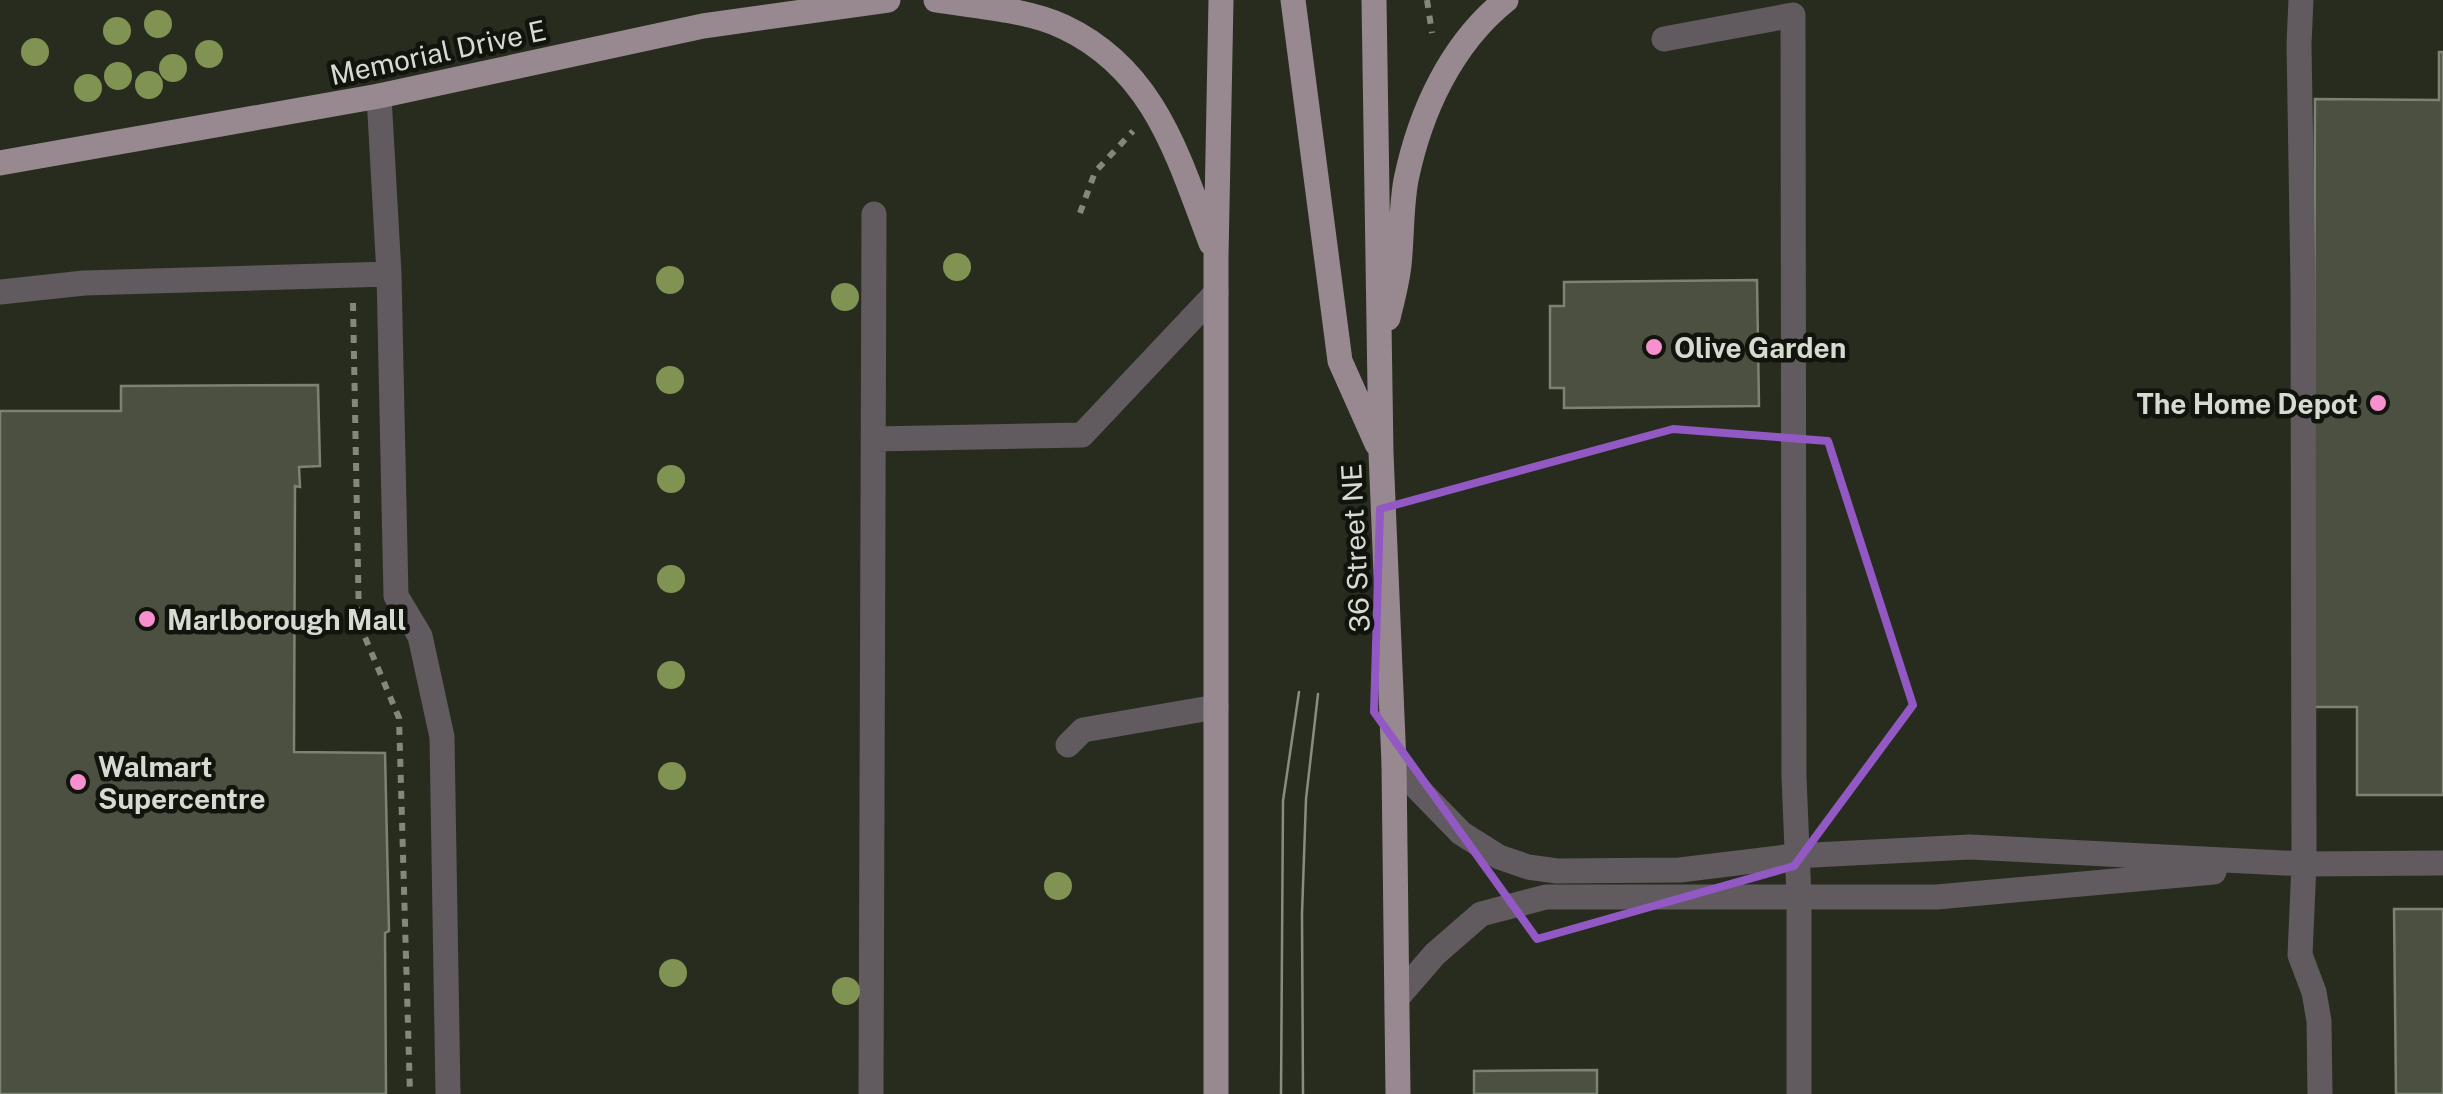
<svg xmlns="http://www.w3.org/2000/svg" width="2443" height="1094" font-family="'Public Sans',sans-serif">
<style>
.building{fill:#4b5041;stroke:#7d8373;stroke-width:2.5}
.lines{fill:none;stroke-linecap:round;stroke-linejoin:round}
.path{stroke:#83877c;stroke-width:6;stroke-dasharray:8 8;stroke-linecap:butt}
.minor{stroke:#615a5e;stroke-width:25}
.major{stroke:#988991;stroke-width:25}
.tram{stroke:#898d81;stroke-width:2.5}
.tree{fill:#809352}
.marked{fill:none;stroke:#9258c4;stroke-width:8;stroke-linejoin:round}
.poi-dot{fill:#f790ce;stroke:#11140d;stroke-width:4}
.labels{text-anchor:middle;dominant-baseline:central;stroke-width:9;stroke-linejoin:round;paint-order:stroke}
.street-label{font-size:28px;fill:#d7dad1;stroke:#11140d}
.poi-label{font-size:28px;font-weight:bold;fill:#d7dad1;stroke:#11140d;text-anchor:start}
</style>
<rect width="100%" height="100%" fill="#272c1e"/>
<path class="building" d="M2439,52H2443V795H2357V707H2313L2315,99L2439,100Z
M1757,280L1759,406L1564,408V388H1550V306H1564V282Z
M318,385L320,466L299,467L300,487L295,486L294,752L385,753L389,931L385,933L386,1094H0V411H121V386Z
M2394,909H2443V1094H2396Z
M1597,1070V1094H1474V1071Z"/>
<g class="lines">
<path class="path" d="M1427,0L1432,33
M1080,213L1095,172L1133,131
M353,303L359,623L399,718L410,1094"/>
<path class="minor" d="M2301,0L2299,44L2303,286L2304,864L2300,955L2314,992L2319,1021L2320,1094
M1664,39L1793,15L1794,777L1799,898V1094
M389,274L396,596L420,636L442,737L448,1094
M0,292L84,283L389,274L379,96
M874,439L1082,435L1216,293
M1068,745L1083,730L1216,707
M1394,764L1461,833L1499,857L1528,867L1557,871L1680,870L1794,856L1970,847L2304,864L2443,863
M1397,998L1435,954L1481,914L1546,897H1937L2214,872
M871,1094L874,214"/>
<path class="major" d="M936,0C975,6 1029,10 1064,27C1155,70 1178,157 1211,243
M1293,0L1340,361L1377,444
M1374,0L1381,453L1394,764L1398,1094
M0,163L379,96L703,26L888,0
M1388,318C1392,301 1397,283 1399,265C1402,237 1401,207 1406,180C1420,112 1451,44 1506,0
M1216,1094V257L1221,0"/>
<path class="tram" d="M1281,1094L1283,801L1299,692
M1303,1094L1302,914L1306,799L1318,694"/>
</g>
<g class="tree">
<circle cx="158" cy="24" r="14"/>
<circle cx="117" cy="31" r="14"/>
<circle cx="35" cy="52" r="14"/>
<circle cx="209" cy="54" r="14"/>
<circle cx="173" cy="68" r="14"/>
<circle cx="118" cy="76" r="14"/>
<circle cx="149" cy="85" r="14"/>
<circle cx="88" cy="88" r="14"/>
<circle cx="957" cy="267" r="14"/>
<circle cx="670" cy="280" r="14"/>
<circle cx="845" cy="297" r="14"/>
<circle cx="670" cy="380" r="14"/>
<circle cx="671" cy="479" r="14"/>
<circle cx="671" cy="579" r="14"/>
<circle cx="671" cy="675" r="14"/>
<circle cx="672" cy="776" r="14"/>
<circle cx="1058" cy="886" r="14"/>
<circle cx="673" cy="973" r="14"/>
<circle cx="846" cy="991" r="14"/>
</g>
<path class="marked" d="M1673,429L1828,441L1913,705L1794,866L1537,939L1374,712L1380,509Z"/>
<g class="poi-dot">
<circle cx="1654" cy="347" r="10"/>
<circle cx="2378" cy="403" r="10"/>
<circle cx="147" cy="619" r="10"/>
<circle cx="78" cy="782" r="10"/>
</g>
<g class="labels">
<g class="street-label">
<text transform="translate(438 52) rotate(-12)">Memorial Drive E</text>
<text transform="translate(1355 548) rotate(-93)">36 Street NE</text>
</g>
<g class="poi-label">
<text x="1674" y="347">Olive Garden</text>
<text x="2358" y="403" text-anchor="end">The Home Depot</text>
<text x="167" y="619">Marlborough Mall</text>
<text x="98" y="766">Walmart<tspan x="98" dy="32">Supercentre</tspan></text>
</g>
</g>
</svg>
